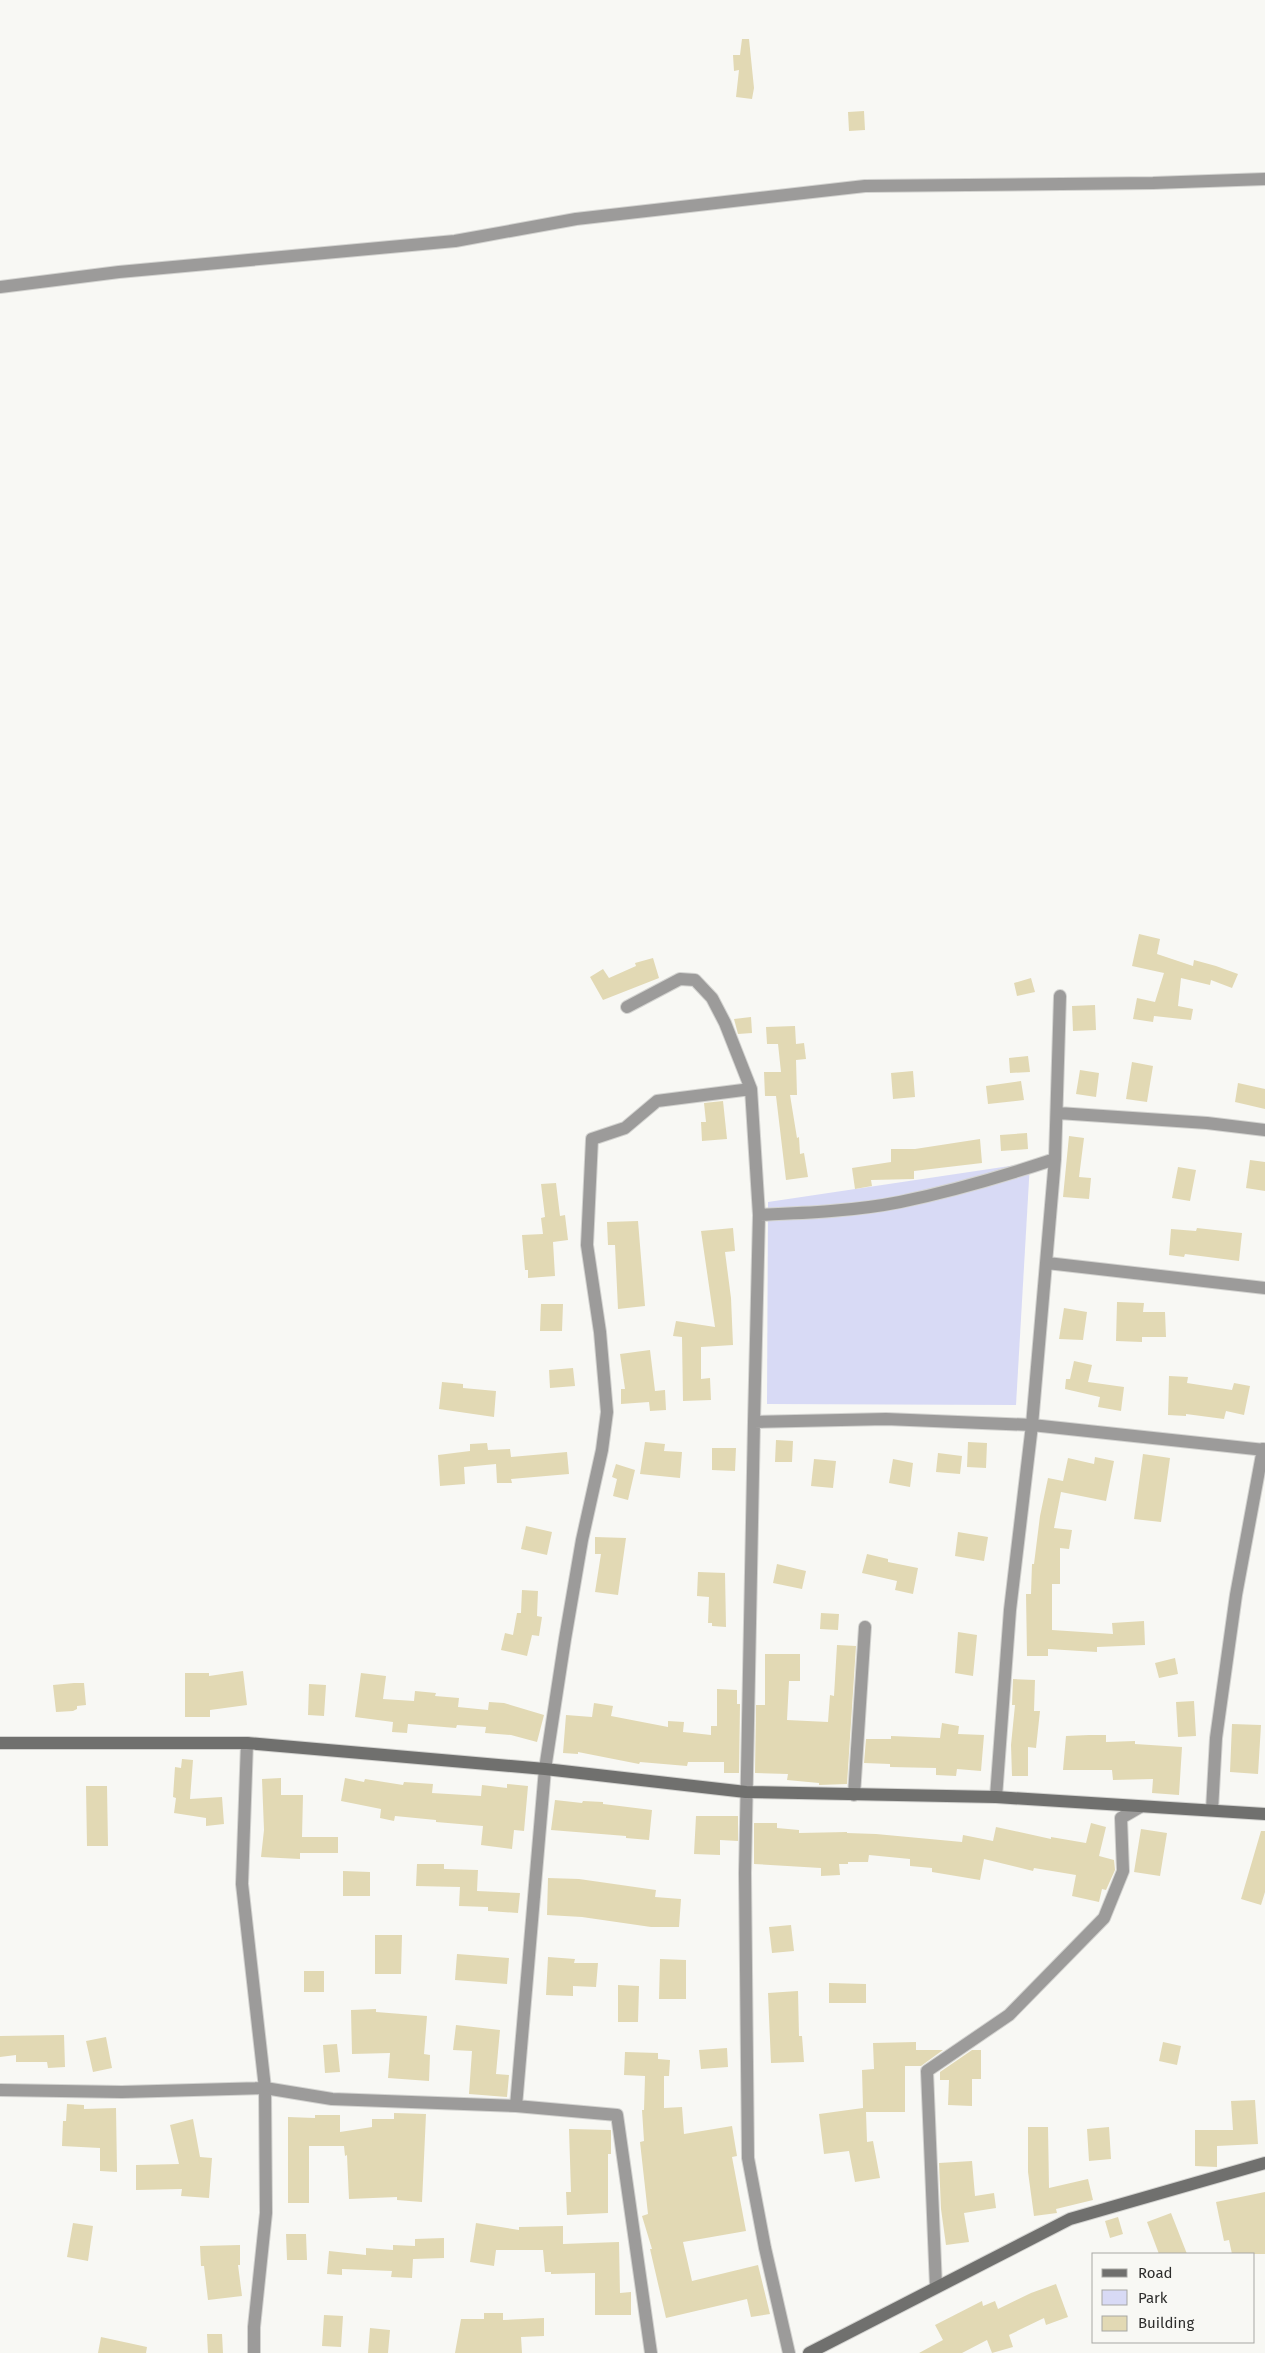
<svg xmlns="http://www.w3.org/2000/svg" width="1265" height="2353" font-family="'Fira Sans',sans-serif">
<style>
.green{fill:#d8daf5}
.building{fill:#e2d9b4}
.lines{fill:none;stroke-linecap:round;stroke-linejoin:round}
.street-casing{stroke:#d3d3d0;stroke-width:14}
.secondary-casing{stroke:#d3d3d0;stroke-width:14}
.street{stroke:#9c9b9a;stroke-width:12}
.secondary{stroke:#70706e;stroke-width:12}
</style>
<rect width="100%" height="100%" fill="#f8f8f4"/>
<path class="green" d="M1030,1163L1016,1405L767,1404L768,1202Z"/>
<path class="building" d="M742,39H749L754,88L752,99L736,97L739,70L734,71L733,55H740Z
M864,111L865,130L849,131L848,112Z
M1139,934L1160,939L1157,954L1193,966L1194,960L1216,966L1238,974L1232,988L1211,980L1210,985L1181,978L1178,1006L1193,1009L1191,1020L1154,1016L1153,1022L1133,1019L1137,998L1155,1002L1164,973L1132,966Z
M653,958L659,978L603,1000L590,977L603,969L609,978L636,966L635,963Z
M1031,978L1035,992L1017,996L1014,983Z
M1095,1005L1096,1030L1073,1031L1072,1006Z
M751,1017L752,1033L738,1034L734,1019Z
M795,1026L796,1044L804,1043L806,1059L796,1060L797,1095H790L797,1138L799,1137L800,1154L804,1153L808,1177L786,1180L776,1096H765L764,1072H781L778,1044H767L766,1027Z
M1028,1056L1030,1072L1010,1073L1009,1058Z
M1132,1062L1153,1066L1147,1102L1126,1099Z
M1080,1070L1099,1073L1096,1097L1076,1094Z
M913,1071L915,1097L893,1099L891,1073Z
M1021,1081L1024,1100L988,1104L986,1086Z
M1238,1083L1265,1089V1109L1235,1102Z
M723,1101L727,1139L702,1141L701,1122H706L704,1103Z
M1027,1133L1028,1149L1001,1151L1000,1135Z
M1069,1136L1084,1138L1079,1177L1091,1178L1089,1199L1063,1197Z
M980,1139L982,1163L914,1171V1179L871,1180L872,1186L855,1189L852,1168L891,1162V1149H915Z
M1250,1160L1265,1162V1191L1246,1188Z
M1178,1167L1196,1170L1190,1201L1172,1198Z
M556,1183L560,1216L565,1215L568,1240L553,1242L555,1276L528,1278V1270H525L522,1235L543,1234L541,1218L545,1217L541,1184Z
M638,1221L645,1306L618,1309L615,1245H608L607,1222Z
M733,1228L735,1251L725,1252L731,1298L733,1345L701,1347V1379L710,1378L711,1400L683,1401L682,1337L673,1336L676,1321L715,1327L701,1231Z
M1197,1228L1242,1233L1239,1261L1185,1254L1184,1257L1169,1255L1171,1229L1196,1231Z
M1117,1302L1144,1303L1143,1312H1165L1166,1337H1142V1342L1116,1341Z
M541,1304H563L562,1331H540Z
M1064,1308L1087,1312L1083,1340L1059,1339Z
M650,1350L655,1391L665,1390L666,1410L650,1411L649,1402L621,1404V1389H625L620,1354Z
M1074,1361L1092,1365L1088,1382L1124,1387L1121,1411L1098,1407L1100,1397L1065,1389L1066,1379H1070Z
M573,1368L575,1386L550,1388L549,1370Z
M1169,1376L1188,1377L1187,1383L1232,1390L1234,1383L1250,1386L1244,1415L1226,1411L1224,1419L1186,1414V1416L1168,1415Z
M442,1382L463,1384V1388L496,1391L494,1417L439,1409Z
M776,1440L793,1441L792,1462H775Z
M645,1442L665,1444L664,1451L682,1452L680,1478L640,1474Z
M968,1442L987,1443L986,1468L967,1467Z
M487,1443L488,1450L510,1449L511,1457L567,1452L569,1474L511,1479L512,1483H497L496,1464L464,1467L465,1484L440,1486L438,1455L470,1451V1444Z
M712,1448H736L735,1471L712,1470Z
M938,1453L962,1456L960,1474L936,1472Z
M1143,1454L1170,1458L1161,1522L1134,1519Z
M1095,1457L1114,1461L1106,1501L1061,1492L1054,1528L1072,1530L1069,1549L1060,1548V1584H1052V1630L1113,1634L1112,1623L1144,1621L1145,1645L1097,1647V1652L1048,1649V1656H1027L1026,1594H1031L1032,1564H1034L1040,1516L1048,1478L1063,1481L1068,1458L1094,1464Z
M814,1459L836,1461L833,1488L811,1486Z
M893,1459L913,1463L910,1487L889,1483Z
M616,1464L635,1470L628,1500L613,1496L617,1479L612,1477Z
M526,1526L552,1532L547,1555L521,1549Z
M958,1532L988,1537L984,1561L955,1556Z
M595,1537L626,1538L618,1595L595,1592L601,1554H595Z
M867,1554L888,1559V1562L918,1568L913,1594L895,1590L897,1581L862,1573Z
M777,1564L806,1571L802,1589L773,1583Z
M698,1572L725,1573L726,1627L712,1626V1623H708L709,1597L697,1596Z
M522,1590L538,1591L537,1616L542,1617L539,1636L532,1635L527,1656L501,1650L505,1633L513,1635L517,1613H521Z
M821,1613L839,1614L838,1630L820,1629Z
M958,1632L977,1635L973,1676L955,1673Z
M837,1645L856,1646L847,1784L819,1785V1783L787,1780L788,1774L755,1773L756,1705H765V1654H800V1681H789L787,1720L828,1722L830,1695L834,1696Z
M1175,1658L1178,1674L1159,1678L1155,1663Z
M243,1671L247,1705L210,1710V1717H185V1673H209V1676Z
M361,1673L386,1676L383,1699L414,1701L415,1691L436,1693L435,1696L459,1698L458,1707L488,1710L489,1702L504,1703L544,1715L537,1742L511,1735L485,1733L486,1727L457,1725L456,1728L408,1724L407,1733L392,1732L393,1722L355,1717Z
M1013,1679L1035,1680L1034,1711H1040L1036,1748L1028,1747V1776H1012L1011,1745L1015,1705H1012Z
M74,1683H84L86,1705L77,1706V1709L73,1711L56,1712L53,1685Z
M309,1684L326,1685L324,1716L308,1715Z
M717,1689L737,1690V1704H740L739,1773H724V1762H688L687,1766L640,1762L639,1764L578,1752V1754L563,1753L566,1715L592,1717L594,1703L613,1706L611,1716L668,1727V1721L684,1722L683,1732L711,1735V1726H717Z
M1194,1701L1196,1736L1178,1737L1176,1702Z
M942,1723L959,1726L958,1734L984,1735L981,1771L957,1769L956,1776L936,1775V1768L890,1767V1764L864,1763L866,1739H891V1736L940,1738Z
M1232,1724L1261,1725L1258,1774L1230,1772Z
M1089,1735H1106V1742L1135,1741V1744L1182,1747L1179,1795L1152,1793L1153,1779L1113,1780L1112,1770H1063L1066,1736Z
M182,1759L193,1760L190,1799L222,1797L224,1824L206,1826V1818L174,1813L176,1798L173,1797L175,1767L181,1768Z
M281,1778V1795H303L302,1837H338V1853H300V1859L261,1857L264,1830L262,1779Z
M345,1778L364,1782L365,1779L403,1785L404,1782L433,1784L432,1793L481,1796L482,1785L507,1788V1784L528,1786L524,1831L514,1830L512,1849L481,1845L483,1826L436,1822V1820L395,1816L394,1821L380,1818L381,1809L341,1801Z
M86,1786H107L108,1846H87Z
M555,1800L582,1803L583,1801L603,1802V1804L652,1810L649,1840L626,1838V1836L551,1830Z
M696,1816H738V1841L720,1840V1855L694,1854Z
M754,1823H777V1828L799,1830V1833L847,1832V1833L876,1834L962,1842L963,1835L993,1841L996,1827L1051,1839V1837L1086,1843L1091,1823L1106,1827L1099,1856L1114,1860L1115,1870L1106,1890L1102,1889L1099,1902L1072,1896L1076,1875L1034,1868L1033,1871L984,1859L980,1880L932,1872V1868L910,1866V1859L869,1855L868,1862H848V1864H839L840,1875L821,1876V1868L754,1864Z
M1141,1829L1167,1833L1160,1876L1134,1872Z
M1261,1831H1265V1892L1261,1905L1241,1899Z
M417,1864H444V1869L478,1870L477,1891L520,1893L518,1913L488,1911V1907L459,1906L460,1887L416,1886Z
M343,1871L370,1872V1896H343Z
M548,1878L579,1879L656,1890L655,1897L681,1899L679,1927H651L582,1917L547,1915Z
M791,1925L794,1951L772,1953L769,1927Z
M375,1935H402L401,1974H375Z
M457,1954L509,1958L507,1984L455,1980Z
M548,1957L575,1959L574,1963H598L596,1987L573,1986V1996L546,1995Z
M660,1959L686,1960V1999H659Z
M304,1971H324V1992H304Z
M829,1983L866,1984V2003H829Z
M618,1985L639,1986L638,2022H618Z
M798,1991L799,2036H802L804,2062L771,2063L768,1993Z
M376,2009V2012L427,2016L424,2054L430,2055L429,2081L388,2078L390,2053L352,2054L351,2010Z
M456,2025L500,2030L496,2074L509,2075L507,2097L469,2094L472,2051L453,2050Z
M64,2035L65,2067L48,2068L47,2062H16V2055L0,2057V2036Z
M106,2037L112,2068L93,2072L86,2041Z
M916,2042V2050H943L921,2066H905V2112H866L867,2142L873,2141L880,2178L855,2182L849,2151L824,2154L819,2114L863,2108L862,2070L874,2069L873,2043Z
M1163,2042L1181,2046L1177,2065L1159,2061Z
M337,2044L340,2072L325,2073L323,2045Z
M727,2048L728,2067L701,2069L699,2050Z
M972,2050H981V2079H972V2106L948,2105L949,2080H940V2072Z
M625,2052L658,2053V2059L670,2060L669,2076H664V2108L682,2107L684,2134L732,2126L737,2156L732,2157L746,2231L683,2242L692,2281L758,2265L770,2314L751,2317L747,2299L666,2318L650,2249H652L642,2216L648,2214L640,2142L644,2141L642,2110H644L645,2076L624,2075Z
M1255,2100L1258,2144L1217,2146V2167L1195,2166V2130H1233L1231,2101Z
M67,2104L84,2105V2109L116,2108L117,2172L100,2171V2148L62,2146L63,2121H66Z
M394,2113L426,2114L422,2202L397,2200V2197L349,2199L347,2155L345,2156L344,2146H309V2203H288V2117L315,2118V2115H340V2132L372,2127V2119H394Z
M193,2119L200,2157L212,2158L209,2198L181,2196L182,2189L136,2190V2165L179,2164L170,2125Z
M1028,2127H1048L1049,2188L1088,2179L1093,2200L1056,2209L1057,2213L1034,2216L1028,2172Z
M1109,2127L1111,2159L1089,2161L1087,2129Z
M569,2129L611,2130V2154H608V2213L567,2215L566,2192H571Z
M972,2161L975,2196L994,2193L996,2208L964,2213L969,2242L946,2245L941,2209L939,2163Z
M1265,2192V2254H1232L1229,2240L1224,2241L1216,2202Z
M1171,2213L1187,2254H1159L1147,2222Z
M1118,2217L1123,2234L1110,2238L1105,2221Z
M73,2223L93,2226L88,2261L67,2257Z
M476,2223L519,2230V2227L563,2226V2244L619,2242L620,2293L631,2292V2315H595V2273L551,2274V2272H545L543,2250H496L494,2266L470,2262Z
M286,2234H306L307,2260H287Z
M444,2238V2258L413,2259L412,2278L391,2277L392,2271L342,2269V2275L327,2274L329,2251L366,2255V2248L393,2250V2245L415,2246V2239Z
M240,2245V2265H238L242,2296L208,2300L204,2266H201L200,2246Z
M1056,2284L1068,2317L1046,2325L1044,2318L1009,2335L1013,2347L992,2353L987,2340L962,2353H919L943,2340L935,2325L982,2301L983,2306L995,2301L998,2309L1031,2293Z
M484,2313H503V2320L544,2318V2336L521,2337L522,2353H455L461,2319H484Z
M324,2315L343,2316L341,2347L322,2346Z
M370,2328L390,2330L388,2353H368Z
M207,2334H222L223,2353H208Z
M101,2337L147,2347L146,2353H98Z"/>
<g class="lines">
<defs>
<path id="street" d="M0,287L119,272L455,241L576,219L865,186L1153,183L1265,179
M627,1007L680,979L695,980L712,998L725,1023L751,1089L759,1215L754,1422L886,1419L1032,1425L1055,1159L1060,996
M1058,1113L1207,1123L1265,1130
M759,1215C806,1213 855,1211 900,1202C953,1191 1004,1176 1055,1159
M1047,1263L1265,1288
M754,1422L745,1873L748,2158L765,2248L789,2353
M247,1743L242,1884L265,2088L266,2213L254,2327V2353
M854,1795L865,1627
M996,1797L1010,1610L1032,1425L1265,1450
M1212,1810L1216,1738L1236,1595L1263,1449
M0,2090L122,2092L265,2088L332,2099L516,2106L617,2115L651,2353
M516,2106L545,1769L565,1639L582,1540L602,1450L607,1412L600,1332L587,1245L592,1139L625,1128L657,1101L751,1089
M936,2287L927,2071L1009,2015L1104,1918L1123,1871L1121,1818L1140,1807"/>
<path id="secondary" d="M0,1743H247L545,1769L746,1792L996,1797L1265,1814
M809,2353L1070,2219L1265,2163"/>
</defs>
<use href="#street" class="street-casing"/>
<use href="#secondary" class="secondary-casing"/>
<use href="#street" class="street"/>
<use href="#secondary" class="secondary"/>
</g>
<rect x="1092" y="2253" width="162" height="90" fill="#f8f8f4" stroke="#a7a7a4"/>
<rect x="1102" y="2269" width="25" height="8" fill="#70706e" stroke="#a7a7a4"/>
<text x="1138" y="2278" font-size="15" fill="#2d2d2c">Road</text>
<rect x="1102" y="2290" width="25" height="15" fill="#d8daf5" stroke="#a7a7a4"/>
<text x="1138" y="2303" font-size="15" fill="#2d2d2c">Park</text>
<rect x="1102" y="2316" width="25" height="15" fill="#e2d9b4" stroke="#a7a7a4"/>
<text x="1138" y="2328" font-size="15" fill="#2d2d2c">Building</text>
</svg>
